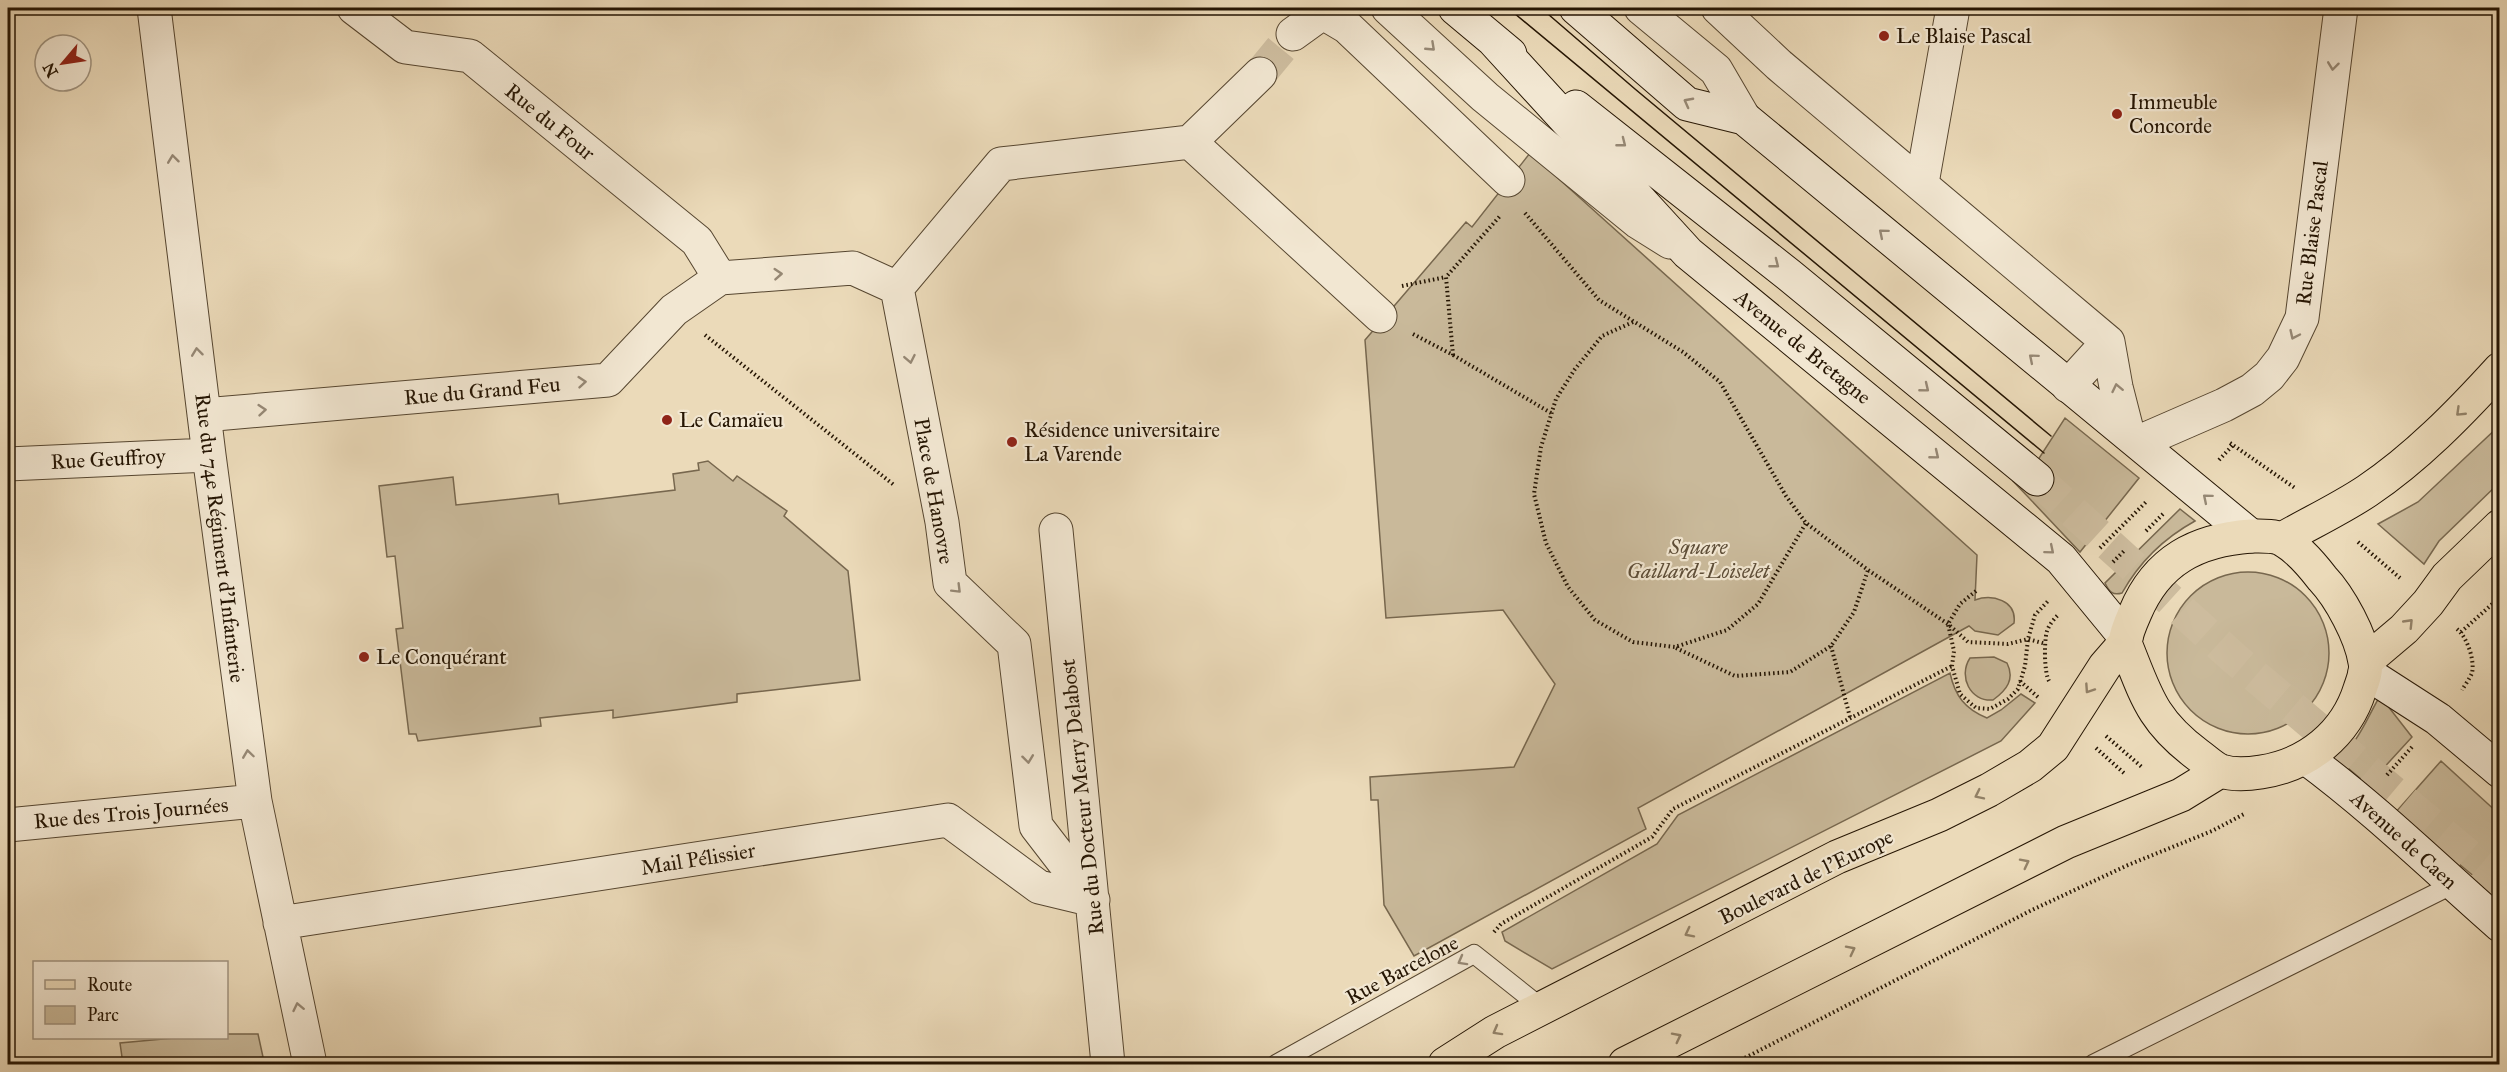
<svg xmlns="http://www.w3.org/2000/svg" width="2507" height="1072" font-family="'IM FELL Great Primer',serif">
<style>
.green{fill:#c9b99a;stroke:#77674e;stroke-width:1.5}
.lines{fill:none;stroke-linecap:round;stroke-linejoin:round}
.street-tunnel{stroke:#cdbc9e;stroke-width:33;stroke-dasharray:33 16;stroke-linecap:butt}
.secondary-tunnel{stroke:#cdbc9e;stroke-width:33;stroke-dasharray:33 16;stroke-linecap:butt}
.lane-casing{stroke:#564630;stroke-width:20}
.street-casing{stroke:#564630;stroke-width:35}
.secondary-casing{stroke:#251503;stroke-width:35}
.primary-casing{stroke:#251503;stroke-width:35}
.path{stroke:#251503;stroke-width:4;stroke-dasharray:1.5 3;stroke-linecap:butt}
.lane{stroke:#f2e7d2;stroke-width:18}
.street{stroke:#f2e7d2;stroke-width:33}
.secondary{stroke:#f2e7d2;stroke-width:33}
.primary{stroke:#ebdab9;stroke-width:33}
.tram{stroke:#251503;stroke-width:1.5}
.oneway{stroke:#968875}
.oneway2{stroke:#928167}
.poi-dot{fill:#8f2418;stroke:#f2e7d2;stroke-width:2}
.labels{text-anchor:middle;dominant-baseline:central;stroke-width:4.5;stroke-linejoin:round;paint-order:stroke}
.poi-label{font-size:21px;fill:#251503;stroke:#f2e7d2;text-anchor:start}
.street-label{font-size:21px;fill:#251503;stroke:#f2e7d2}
.park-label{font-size:21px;font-style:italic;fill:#5e4e38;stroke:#f2e7d2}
</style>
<rect width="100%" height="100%" fill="#ebdab9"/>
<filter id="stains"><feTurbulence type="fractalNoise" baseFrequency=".00333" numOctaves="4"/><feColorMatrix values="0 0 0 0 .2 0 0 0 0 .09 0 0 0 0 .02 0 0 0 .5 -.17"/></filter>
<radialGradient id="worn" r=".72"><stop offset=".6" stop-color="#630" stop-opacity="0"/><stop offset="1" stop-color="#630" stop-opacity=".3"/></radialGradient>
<path class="green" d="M1530,153L1977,555L1975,600C1992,594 2017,600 2014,623L1998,635L1975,631L1969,626L1638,808L1646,829L1414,956L1384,905L1378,800H1371L1370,777L1514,767L1555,684L1503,610L1386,618L1365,340L1466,222L1472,227Z
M2065,418L2139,478L2080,552L2013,481L2036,463Z
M2499,426V483L2439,541L2424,564L2378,524L2418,502Z
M708,461L733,481L737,476L787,511L784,516L848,571L860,680L737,694V702L613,718V710L540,718L541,726L418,741L416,734H409L396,629L403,628L395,556L387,557L379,486L453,477L456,505L558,494L559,504L675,490L673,474L699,470L698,463Z
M2180,509L2195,521C2164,538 2140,561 2122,593C2112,596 2109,591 2105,583Z
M2167 653a81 81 0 1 1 162 0a81 81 0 1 1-162 0Z
M1970,658L1994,657L2007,663C2015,679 2007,690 1993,700C1970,702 1958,676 1970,658Z
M1950,673C1955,696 1965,709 1987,718L2001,710L2021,694L2035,703L2001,741L1552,969L1505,941L1502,932L1657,844L1678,815Z
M2380,696L2412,737L2368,785L2348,768L2333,760C2358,747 2366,719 2380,696Z
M2441,761L2499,814V897L2396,812Z
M227,1034H258L263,1057L225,1064H120H123L120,1043L174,1038H226Z"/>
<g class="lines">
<path class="street-tunnel" d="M1260,74L1293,34"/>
<path class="secondary-tunnel" d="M2037,479L2235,659L2500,882"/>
<defs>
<path id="lane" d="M1276,1064L1474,954L1542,1008
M2093,1064L2454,884"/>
<path id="street" d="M154,8L209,455L255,801L310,1064
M354,8L405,47L470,56L697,241L720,278
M1315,8L1347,27L1508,180
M1388,8L1485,97L1638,222L1670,242
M1641,8L1716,70L1744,118
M1718,8L1779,65L2108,342L2116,387L2128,434
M1293,34L1329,8
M1190,142L1260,74
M1922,183L1953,8
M720,278L853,268L897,288L942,522L950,583L1014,644L1036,826L1093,900
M897,288L1001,164L1190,142L1380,316
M2068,386L2108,342
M204,415L608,380L674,310L720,278
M2139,442L2224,405L2252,390L2269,376L2283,358L2302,318L2341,8
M8,464L209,455
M1056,530L1108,1064
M8,825L255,801
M280,923L948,820L1039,887L1093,900"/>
<path id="secondary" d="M1455,8L1510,54
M1576,8L1687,104L1744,118L2251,536
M1494,41L1688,253L2061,559L2126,638
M1576,107L1789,275L2037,479
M2365,672L2438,719L2500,771
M2306,758C2375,809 2435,868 2500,925"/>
<path id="primary" d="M2251,536C2260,536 2275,535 2283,540C2297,548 2312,565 2322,578C2340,597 2361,636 2365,662C2367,671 2363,680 2360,689C2346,734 2308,765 2261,772C2249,774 2233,775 2221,771C2213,768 2205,760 2198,755C2151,720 2146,695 2125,643C2126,633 2131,622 2135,613C2157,560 2197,540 2251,536Z
M2282,539C2310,523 2340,509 2367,491C2416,458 2459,414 2500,369
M2365,662L2404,629L2428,603L2447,577L2500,526
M1445,1064L1495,1032L1837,857L1939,815L1989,790L2030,766L2053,747L2105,666L2125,643
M1625,1064L2066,842L2181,795L2220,771"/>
</defs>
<use href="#lane" class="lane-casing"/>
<use href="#street" class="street-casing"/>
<use href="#secondary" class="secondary-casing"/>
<use href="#primary" class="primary-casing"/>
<path class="path" d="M1525,213L1599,300L1683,352L1720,382L1786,496L1806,523L1868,570L1948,624L1968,642L2008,644L2028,639L2046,644
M1402,286L1446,277
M1633,322L1602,336L1575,369L1556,399L1541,447L1534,494L1546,543L1568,587L1595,620L1633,642L1675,647L1727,630L1758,604L1806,523
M1413,334L1453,355L1446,277L1500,216
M705,335L894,485
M1453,355L1551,413
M2230,443L2295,488
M2219,460L2233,445
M2146,531L2164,513
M2358,542L2400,578
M2100,548L2147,501
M2113,562L2125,550
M1976,591L1960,604L1948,624L1954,651L1952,666L1960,694L1976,708L1990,709L2008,699L2018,689L2025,666L2028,639L2035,615L2048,601
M2457,629C2467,637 2475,660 2472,673C2470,678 2465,685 2462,690
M2461,632L2500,597
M1831,646L1850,717
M1676,648L1735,676L1790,672L1831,646L1854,612L1868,570
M2020,681L2040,699
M2049,681C2044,672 2044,641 2047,631C2049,625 2054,619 2058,615
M2106,736L2143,768
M2096,748L2126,775
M2387,775L2412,747
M1494,932L1501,924L1652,837L1673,809L1952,666
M1733,1064L2032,910L2128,865L2212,831L2246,813"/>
<use href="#lane" class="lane"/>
<use href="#street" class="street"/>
<use href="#secondary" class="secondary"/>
<use href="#primary" class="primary"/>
<path class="tram" d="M1508,8L2044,453
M1541,8L1635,89L2051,436"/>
</g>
<defs><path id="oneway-chevron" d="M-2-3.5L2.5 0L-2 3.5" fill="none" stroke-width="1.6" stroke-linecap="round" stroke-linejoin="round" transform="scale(1.5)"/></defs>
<g class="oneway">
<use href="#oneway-chevron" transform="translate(1431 47) rotate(43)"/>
<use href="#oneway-chevron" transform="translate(2333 66) rotate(97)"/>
<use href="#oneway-chevron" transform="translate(1688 102) rotate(-152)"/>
<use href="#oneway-chevron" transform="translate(1622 143) rotate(38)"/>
<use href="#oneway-chevron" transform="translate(173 159) rotate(-97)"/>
<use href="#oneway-chevron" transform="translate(1883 233) rotate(-140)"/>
<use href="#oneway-chevron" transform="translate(1775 264) rotate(38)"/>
<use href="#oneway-chevron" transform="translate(778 274) rotate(-4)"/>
<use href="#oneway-chevron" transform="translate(2294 335) rotate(115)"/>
<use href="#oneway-chevron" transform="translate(197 352) rotate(-97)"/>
<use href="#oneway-chevron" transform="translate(2033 358) rotate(-140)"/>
<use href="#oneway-chevron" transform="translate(910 359) rotate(79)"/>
<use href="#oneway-chevron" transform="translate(582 382) rotate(-5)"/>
<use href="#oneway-chevron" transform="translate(1925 388) rotate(39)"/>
<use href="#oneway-chevron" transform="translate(2117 388) rotate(-102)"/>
<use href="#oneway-chevron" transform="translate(262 410) rotate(-5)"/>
<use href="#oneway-chevron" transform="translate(1935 455) rotate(39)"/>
<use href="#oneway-chevron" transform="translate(2207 498) rotate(-140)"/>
<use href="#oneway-chevron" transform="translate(2050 550) rotate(40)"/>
<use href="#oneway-chevron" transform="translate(957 589) rotate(45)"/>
<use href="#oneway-chevron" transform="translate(248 754) rotate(-98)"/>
<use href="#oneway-chevron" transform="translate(1028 759) rotate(83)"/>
<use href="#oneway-chevron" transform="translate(1462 961) rotate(151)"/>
<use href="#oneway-chevron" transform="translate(298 1007) rotate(-102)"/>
</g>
<g class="oneway2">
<use href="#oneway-chevron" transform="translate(2460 412) rotate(136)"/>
<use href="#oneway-chevron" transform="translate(2409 623) rotate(-46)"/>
<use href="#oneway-chevron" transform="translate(2089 689) rotate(124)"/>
<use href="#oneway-chevron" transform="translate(1979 795) rotate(154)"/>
<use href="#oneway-chevron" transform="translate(2025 863) rotate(-27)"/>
<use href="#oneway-chevron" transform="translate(1689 933) rotate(153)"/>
<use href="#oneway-chevron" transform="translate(1851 950) rotate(-27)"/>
<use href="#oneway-chevron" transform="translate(1497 1031) rotate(151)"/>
<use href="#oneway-chevron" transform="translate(1677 1037) rotate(-27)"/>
</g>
<g class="poi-dot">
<circle cx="1884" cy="36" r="6"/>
<circle cx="2117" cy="114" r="6"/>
<circle cx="667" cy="420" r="6"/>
<circle cx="1012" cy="442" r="6"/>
<circle cx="364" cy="657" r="6"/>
</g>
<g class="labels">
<g class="poi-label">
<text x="1896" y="36">Le Blaise Pascal</text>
<text x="2129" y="102">Immeuble<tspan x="2129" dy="24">Concorde</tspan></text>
<text x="679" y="420">Le Camaïeu</text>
<text x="1024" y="430">Résidence universitaire<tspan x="1024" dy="24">La Varende</tspan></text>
<text x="376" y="657">Le Conquérant</text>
</g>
<g class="street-label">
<text transform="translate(550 122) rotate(39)">Rue du Four</text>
<text transform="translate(2312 233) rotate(-83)">Rue Blaise Pascal</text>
<text transform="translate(1803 347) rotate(39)">Avenue de Bretagne</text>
<text transform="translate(482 391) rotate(-5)">Rue du Grand Feu</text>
<text transform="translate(108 459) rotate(-3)">Rue Geuffroy</text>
<text transform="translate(934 491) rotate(80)">Place de Hanovre</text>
<text transform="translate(220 538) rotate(83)">Rue du 74e Régiment d'Infanterie</text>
<text transform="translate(1082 797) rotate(-96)">Rue du Docteur Merry Delabost</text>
<text transform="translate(131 813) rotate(-5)">Rue des Trois Journées</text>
<text transform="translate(2404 840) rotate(42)">Avenue de Caen</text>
<text transform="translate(698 859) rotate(-9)">Mail Pélissier</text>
<text transform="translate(1806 877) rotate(-26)">Boulevard de l'Europe</text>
<text transform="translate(1402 970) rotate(-28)">Rue Barcelone</text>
</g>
<g class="park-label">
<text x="1698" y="547">Square<tspan x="1698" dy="24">Gaillard-Loiselet</tspan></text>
</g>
</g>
<rect width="2507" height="1072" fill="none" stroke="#ebdab9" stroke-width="30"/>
<rect x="9" y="9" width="2489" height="1054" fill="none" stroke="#251503" stroke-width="3"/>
<rect x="15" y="15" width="2477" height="1042" fill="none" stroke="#251503" stroke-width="1.5"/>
<rect x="33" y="961" width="195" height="78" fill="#f2e7d2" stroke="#a0937f" stroke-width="1.5"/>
<rect x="45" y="980" width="30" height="9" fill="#ebdab9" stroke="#a0937f" stroke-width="1.5"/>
<text x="87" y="991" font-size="18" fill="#251503">Route</text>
<rect x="45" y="1006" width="30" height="18" fill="#c9b99a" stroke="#a0937f" stroke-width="1.5"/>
<text x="87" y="1021" font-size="18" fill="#251503">Parc</text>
<g transform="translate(63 63) rotate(241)"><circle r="28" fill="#f2e7d2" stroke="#a0937f" stroke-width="1.5"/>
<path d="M0-4.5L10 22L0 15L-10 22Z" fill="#8f2418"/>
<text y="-9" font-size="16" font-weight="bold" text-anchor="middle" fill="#251503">N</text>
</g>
<rect width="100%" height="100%" filter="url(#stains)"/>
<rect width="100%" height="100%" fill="url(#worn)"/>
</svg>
